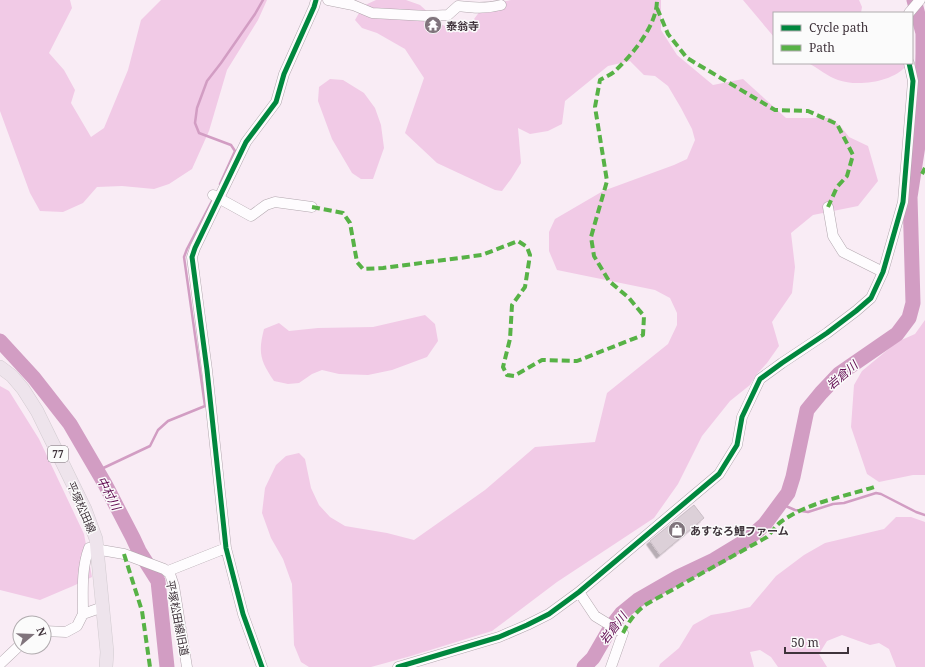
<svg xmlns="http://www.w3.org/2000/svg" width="925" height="667" font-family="'Noto Serif','Noto Sans JP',serif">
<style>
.green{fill:#f1cae6}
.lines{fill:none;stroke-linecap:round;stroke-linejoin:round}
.stream{stroke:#d29dc3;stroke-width:2.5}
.river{stroke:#d29dc3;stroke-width:15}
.building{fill:#dcd0d8;stroke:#cabec6;filter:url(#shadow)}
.minor-casing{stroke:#b2a7ae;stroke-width:11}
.major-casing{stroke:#d2cbd0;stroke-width:14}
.minor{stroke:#fefcfe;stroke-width:10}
.major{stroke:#eee4ec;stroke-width:13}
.quiet{stroke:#57b246;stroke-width:4;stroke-dasharray:8 4;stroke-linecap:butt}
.cycleway-casing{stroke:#fbfbfb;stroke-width:8}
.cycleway{stroke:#00873e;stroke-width:5}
.labels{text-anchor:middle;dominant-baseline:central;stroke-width:3;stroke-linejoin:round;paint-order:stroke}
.shield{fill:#fbfbfb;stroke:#776f75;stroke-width:1}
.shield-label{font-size:10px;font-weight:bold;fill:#3f333b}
.poi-label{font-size:11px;font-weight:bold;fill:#3f333b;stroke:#fbfbfb;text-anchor:start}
.street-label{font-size:11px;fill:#3f333b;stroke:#fbfbfb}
.water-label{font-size:12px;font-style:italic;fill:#630e53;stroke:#fbfbfb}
</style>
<defs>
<filter id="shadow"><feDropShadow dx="-3.5" dy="3.5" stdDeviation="0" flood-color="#0004"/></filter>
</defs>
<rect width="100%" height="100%" fill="#f9ecf5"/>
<path class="green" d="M0,0H70L72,8L49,53L64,70L75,90L71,103L91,137L104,128L128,70L141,20L161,0H267L258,20L227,70L209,131L192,169L169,184L154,189L122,186L97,187L83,203L63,212L40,211L30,193L0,111Z
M376,0H406L420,5L441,24L455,32L467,30C483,5 483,6 511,0H661V30L677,55L713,85L743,79L786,118H831L842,128L849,137L868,146L878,181L858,206L813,215L791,233L795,267L792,293L772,322L779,346L767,363L757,374L750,385L730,401L702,436L678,484L654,518L557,582L492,631L411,656L371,667H309L301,662L294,645L292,584L283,559L271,538L262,513L265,488L276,465L286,456L299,453L305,459L311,488L319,505L330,517L345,526L387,533L414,540L485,490L535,447L595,442L607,393L668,344L677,325V313L670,298L655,290L557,270L549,251V232L555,219L603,191L674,165L687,159L695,140L692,129L681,108L668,86L655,76L644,75L630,61L608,66L565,101L562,124L548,131L530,134L518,128L521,163L511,179L502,191L495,190L437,163L405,133L424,78L405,49L377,33L362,28L355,20L363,6Z
M743,0H859L862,7L861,13H774V37Z
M808,63H905L906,66C893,82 857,87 838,80C828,77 818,68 808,63Z
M330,79L343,80L364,93L375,108L381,125L384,148L373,179H361L352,173L332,139L318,101L319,87Z
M425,315L435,324L438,341L427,357L392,370L368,375L339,374L322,370L312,374L299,383L288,384L274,381C260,361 258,352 264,329L279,323L289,331L318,328L373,327Z
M925,320V475H913L879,482L867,474L851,427L854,385L862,371L897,342L915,334Z
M0,386L9,391L39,439L84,534L92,577L73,586L40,600L0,590Z
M896,517H911L925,522V667H896L889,649L879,643L870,645L842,635L827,641L819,654L827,667H778L771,657L760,650L750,652L754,667H659L660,664L679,648L693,625L711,615L729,612L750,607L776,576L804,555L825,543L884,529Z"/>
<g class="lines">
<path class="stream" d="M220,184L235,151L231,145L199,133L195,123L197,108L207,81L221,63L255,14L263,0
M97,471L150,446L158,430L168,421L205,406L184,257L187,249L214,197
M781,504L795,510L808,512L833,504L844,503L876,493L881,494L916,512L925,515"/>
<path class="river" d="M0,341L34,378L70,424L105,484L133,538L139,551L158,581L167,667
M584,667L593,658L611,627L622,613L638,600L678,577L714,560L747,540L765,524L788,493L793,477L807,410L821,393L839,374L897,334L909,318L913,303L910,197L921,126L923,54V33L914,0"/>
</g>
<path class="building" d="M694,505L704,518L660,555L650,541Z"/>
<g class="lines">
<defs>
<path id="minor" d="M328,0L353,5L372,13L427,16L448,15L458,6C473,8 486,9 501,5
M909,13L920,0
M213,195L251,216L266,205L275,202L312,207
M828,207L833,236L843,252L883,272
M168,571L226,548
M579,592L595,616L623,633L611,667
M83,614C83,593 81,569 89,548L124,554L164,569L170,574L174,586L187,667
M44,631L66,632L77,626L83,614L103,607
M0,664L20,645
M262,667L243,614L226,548L207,370L192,257L195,248L246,142L276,102L284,74L314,7L316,0
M398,667L499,637L527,625L549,614L579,592L719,474L737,445L742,417L760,379L782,363L827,333L856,311L871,298L883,272L903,202L913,81L909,63"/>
<path id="major" d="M0,367L12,376L23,389L37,411L85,509L96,539L107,652L106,667"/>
</defs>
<use href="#minor" class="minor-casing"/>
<use href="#major" class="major-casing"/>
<use href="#minor" class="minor"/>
<use href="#major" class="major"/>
<path class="quiet" d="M657,8L668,34L687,58L775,110L808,111L837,124L853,155L847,176L837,187L828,207
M922,174L925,168
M312,207L343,213L350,223L357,262L363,269L383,268L482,255L518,241L527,247L530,255L525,287L512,305L510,339L503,367L507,375L514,376L542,360L577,361L643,335L644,316L629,298L609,281L594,256L591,237L607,181L595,107L600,80C605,77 610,75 614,72C632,55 657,26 657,0
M124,554L142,611L150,667
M623,633C629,621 634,614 645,605L767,537C772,532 776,525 782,521C809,502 843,497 874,487"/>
<defs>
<path id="cycleway" d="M262,667L243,614L226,548L207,370L192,257L195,248L246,142L276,102L284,74L314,7L316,0
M398,667L499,637L527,625L549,614L579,592L719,474L737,445L742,417L760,379L782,363L827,333L856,311L871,298L883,272L903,202L913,81L909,63"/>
</defs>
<use href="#cycleway" class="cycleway-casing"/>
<use href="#cycleway" class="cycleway"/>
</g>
<defs>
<symbol id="temple-disc" viewBox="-11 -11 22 22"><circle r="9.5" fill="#80747c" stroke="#fbfbfb"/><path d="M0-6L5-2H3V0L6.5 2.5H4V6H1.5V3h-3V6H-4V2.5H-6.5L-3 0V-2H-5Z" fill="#fff"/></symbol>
<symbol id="shop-disc" viewBox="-11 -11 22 22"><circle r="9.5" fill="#80747c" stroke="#fbfbfb"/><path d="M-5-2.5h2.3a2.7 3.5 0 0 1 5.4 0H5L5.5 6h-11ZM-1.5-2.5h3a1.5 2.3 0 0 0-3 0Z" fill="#fff"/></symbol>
</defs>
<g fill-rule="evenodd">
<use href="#temple-disc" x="423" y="15" width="20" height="20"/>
<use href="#shop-disc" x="667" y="520" width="20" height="20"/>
</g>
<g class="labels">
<rect class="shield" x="48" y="446" width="20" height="16" rx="3"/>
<g class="shield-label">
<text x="58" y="454">77</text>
</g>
<g class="poi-label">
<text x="446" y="25">泰翁寺</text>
<text x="690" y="530">あすなろ鯉ファーム</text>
</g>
<g class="street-label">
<text transform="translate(82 507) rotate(66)">平塚松田線</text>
<text transform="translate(178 618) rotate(79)">平塚松田線旧道</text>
</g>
<g class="water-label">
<text transform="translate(842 375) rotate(-41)">岩倉川</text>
<text transform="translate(109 493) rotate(62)">中村川</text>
<text transform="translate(613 628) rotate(-52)">岩倉川</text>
</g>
</g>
<rect x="773" y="12" width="140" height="52" fill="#fbfbfb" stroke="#b0abae"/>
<rect x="781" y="25" width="20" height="6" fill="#00873e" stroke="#b0abae"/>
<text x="809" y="32" font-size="12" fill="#3f333b">Cycle path</text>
<rect x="781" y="45" width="20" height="6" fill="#57b246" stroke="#b0abae"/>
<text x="809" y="52" font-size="12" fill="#3f333b">Path</text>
<g transform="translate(32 635) rotate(71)"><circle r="19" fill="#fbfbfb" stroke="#b0abae"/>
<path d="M0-3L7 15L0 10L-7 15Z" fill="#80747c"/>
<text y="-6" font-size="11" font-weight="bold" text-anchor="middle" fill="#3f333b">N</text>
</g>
<path d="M785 647v6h63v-6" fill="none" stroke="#3f333b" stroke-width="2"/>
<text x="791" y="647" font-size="12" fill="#3f333b" stroke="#fbfbfb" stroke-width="3" paint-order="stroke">50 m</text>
</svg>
